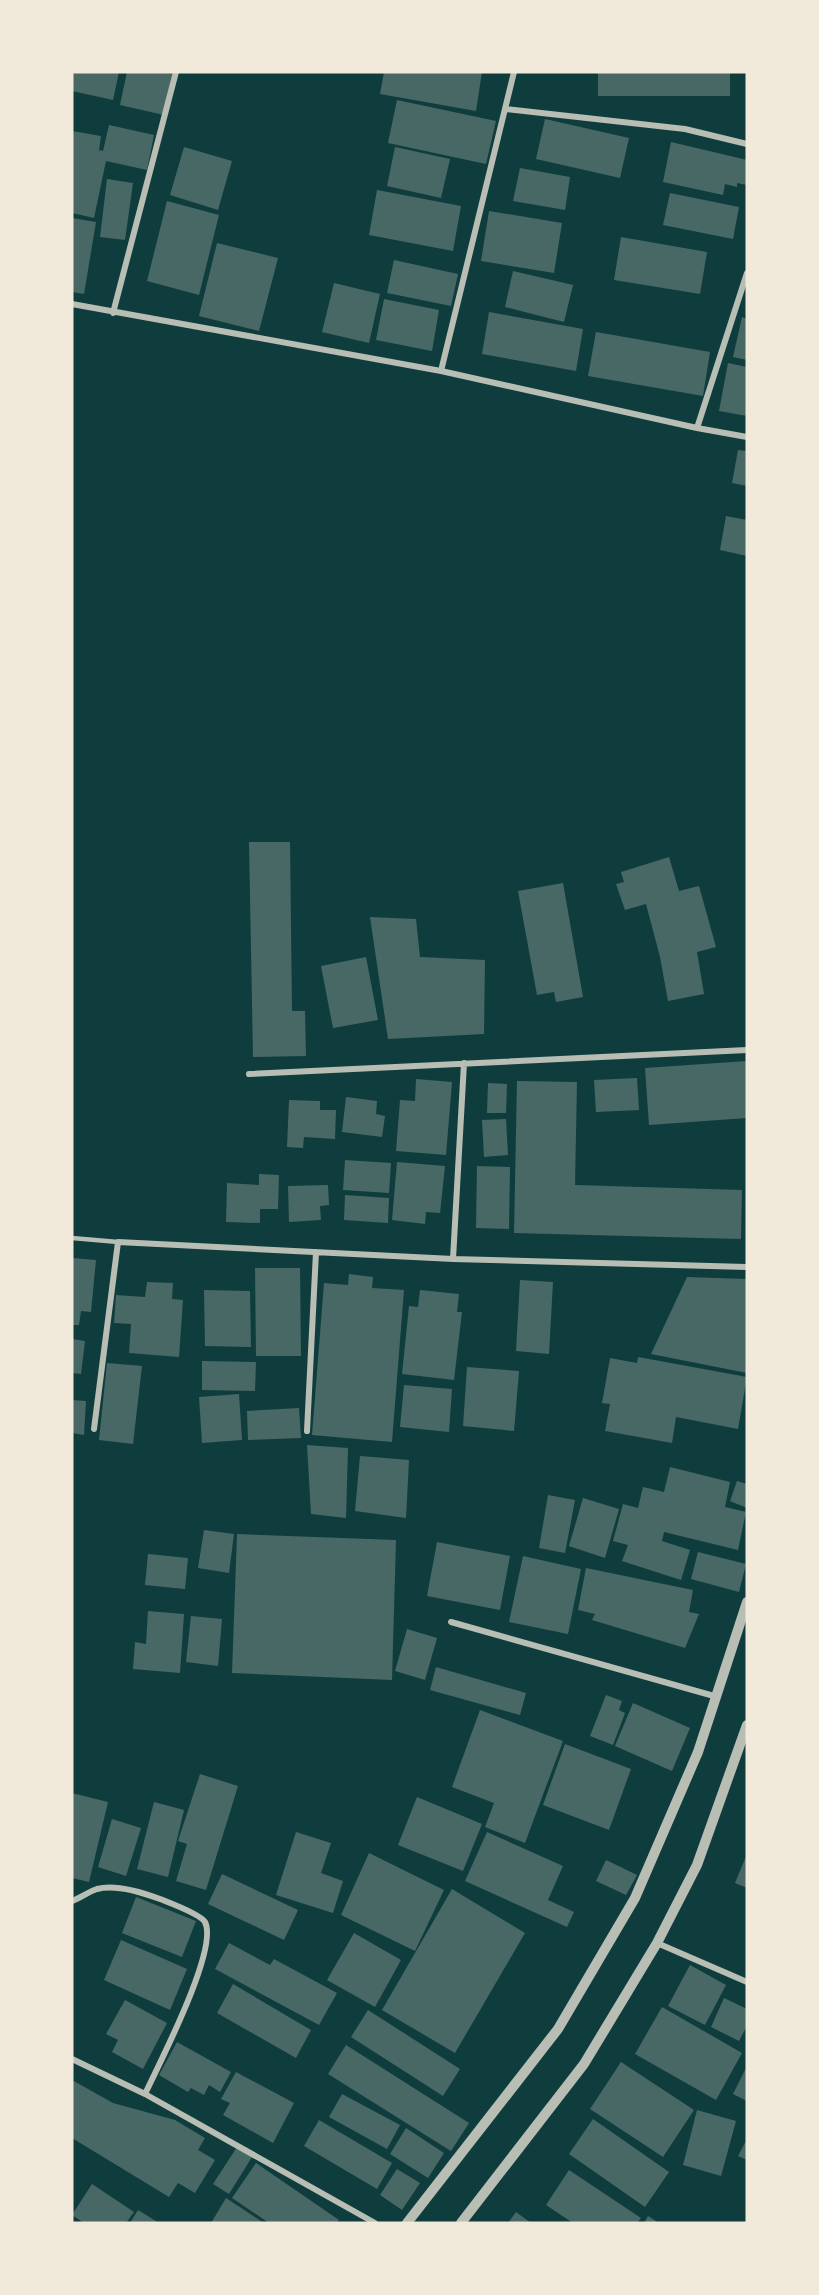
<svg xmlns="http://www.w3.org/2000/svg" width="819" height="2295" font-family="'Fira Sans',sans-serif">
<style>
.building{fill:#486865}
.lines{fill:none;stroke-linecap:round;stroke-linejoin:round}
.service{stroke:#b8beb3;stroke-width:4.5}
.minor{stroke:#b8beb3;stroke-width:6}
.tertiary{stroke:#b8beb3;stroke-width:10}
</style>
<rect width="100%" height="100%" fill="#0f3d3e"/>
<path class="building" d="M72,72H119L113,100L72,91Z
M127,72H173L164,115L120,105Z
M384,72H482L476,111L380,94Z
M598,72H730V96H598Z
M397,100L496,121L486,164L388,143Z
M545,119L629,138L620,178L536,159Z
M109,125L154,135L147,170L106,161L94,218L72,213V131L101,136L99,150L103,151Z
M671,142L747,160V185L737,183V187L725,184L723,195L663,182Z
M184,147L232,161L218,210L170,195Z
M395,147L450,159L441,198L387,186Z
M520,168L570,177L565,210L513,201Z
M107,179L133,183L125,240L100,237Z
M377,190L461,206L453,251L369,235Z
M670,193L739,207L733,239L663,225Z
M167,201L219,215L199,295L147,281Z
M489,211L562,223L554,273L481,261Z
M72,218L96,222L84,294L72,292Z
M621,237L707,252L700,294L614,280Z
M217,243L278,258L259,331L199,316Z
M394,260L458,274L451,306L387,293Z
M513,271L573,285L564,322L505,307Z
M334,283L380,294L369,343L322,332Z
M384,299L439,310L432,351L376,340Z
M489,312L583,329L576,371L482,354Z
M742,317L747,319V360L733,357Z
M596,332L710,352L703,396L588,376Z
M728,363L747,367V416L719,411Z
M738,450L747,451V486L732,483Z
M726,516L747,520V556L720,550Z
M249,842H290L292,1011H305L306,1056L253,1057Z
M669,857L679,891L699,886L716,947L697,952L704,994L668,1001L660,957L646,904L625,910L616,884L624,882L621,872Z
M563,883L583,997L556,1002L554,992L537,995L518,891Z
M370,917L416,919L420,957L485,960L484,1034L388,1039Z
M366,957L378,1020L333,1028L321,966Z
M747,1061V1118L649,1125L645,1068Z
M637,1078L639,1110L596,1112L594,1080Z
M416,1079L452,1082L446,1155L396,1151L400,1100L415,1101Z
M517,1081L577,1082L575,1185L742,1190L741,1239L514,1233Z
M488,1083L507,1084L506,1113H487Z
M346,1097L377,1101L376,1114L385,1116L382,1137L342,1132Z
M289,1100L320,1101V1110H336L335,1139L304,1137L303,1148L287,1147Z
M506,1119L508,1155L484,1157L482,1120Z
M345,1160L391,1163L389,1193L343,1190Z
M397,1162L445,1166L440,1213L426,1212L425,1224L392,1220Z
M477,1166L510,1167L509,1229L476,1228Z
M259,1174L279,1175L278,1209H260V1223L226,1222L227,1183L259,1185Z
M328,1185L329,1205L320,1206L321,1220L289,1222L288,1186Z
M345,1195L389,1198L388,1223L344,1220Z
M72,1258L96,1260L91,1312L81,1311L79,1325H72Z
M255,1268H300L301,1356H256Z
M349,1274L373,1277L372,1288L404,1290L392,1442L312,1435L324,1283L348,1285Z
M687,1277L747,1279V1373L651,1354Z
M520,1280L553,1282L549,1354L516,1351Z
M147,1282L173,1283L172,1299L183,1300L179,1357L129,1353L131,1324L114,1323L116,1295L145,1297Z
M204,1290L250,1291L251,1347L205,1346Z
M420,1290L459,1294L457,1312H462L454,1380L402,1374L409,1306L418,1307Z
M72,1339L85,1341L81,1374L72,1373Z
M638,1357L747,1377L738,1429L676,1417L672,1443L605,1431L610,1404L602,1403L610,1358L637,1363Z
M202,1361L256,1362L255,1391L202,1390Z
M107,1363L142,1366L133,1444L99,1440Z
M467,1367L519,1371L514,1431L463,1426Z
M404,1385L452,1389L449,1432L400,1427Z
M239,1394L242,1440L202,1443L199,1397Z
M72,1400L86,1401L84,1435L72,1433Z
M299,1408L301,1438L248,1440L247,1411Z
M307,1445L348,1448L346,1518L311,1514Z
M360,1456L409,1460L406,1518L355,1511Z
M670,1467L730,1482L725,1507L746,1512L738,1550L664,1532L662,1541L690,1550L681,1580L622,1561L628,1545L613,1541L623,1504L638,1508L643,1487L664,1492Z
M737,1481L747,1484V1508L730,1501Z
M548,1495L575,1500L565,1553L539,1548Z
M583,1498L619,1509L605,1558L569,1546Z
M204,1530L234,1534L229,1573L198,1568Z
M237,1534L396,1540L392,1680L232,1673Z
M437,1542L510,1556L500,1610L427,1596Z
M698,1552L746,1564L739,1592L691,1579Z
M148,1554L188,1558L185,1589L145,1585Z
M523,1556L581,1569L568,1634L509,1622Z
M586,1568L693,1590L689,1612L699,1614L685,1648L592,1620L595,1614L578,1610Z
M148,1611L184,1614L180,1673L133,1669L135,1642L146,1644Z
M191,1616L222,1619L218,1666L186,1662Z
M407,1629L437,1638L425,1680L395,1671Z
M436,1667L526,1693L520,1715L430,1690Z
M606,1695L622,1701L619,1710L625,1713L613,1745L590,1736Z
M633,1703L690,1728L672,1771L615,1746Z
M480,1710L563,1741L525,1843L485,1827L494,1803L452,1787Z
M565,1744L631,1769L609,1830L543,1805Z
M200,1774L238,1786L206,1890L176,1881L187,1844L178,1841Z
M72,1793L108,1802L89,1882L72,1878Z
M417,1797L482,1824L463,1871L398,1845Z
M154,1802L184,1810L168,1877L137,1869Z
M112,1819L141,1828L126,1876L98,1867Z
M296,1832L331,1843L321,1873L343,1881L333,1913L276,1895Z
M487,1832L563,1866L548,1900L574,1912L567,1927L465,1881Z
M369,1853L444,1890L415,1951L341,1915Z
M747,1854V1888L735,1883Z
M606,1860L637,1875L626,1895L596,1881Z
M222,1874L298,1910L284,1940L208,1904Z
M452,1889L525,1933L455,2053L382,2010Z
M136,1897L196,1921L182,1957L122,1933Z
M354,1933L401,1960L375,2007L327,1980Z
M121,1940L187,1969L170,2010L104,1980Z
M229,1943L270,1965L274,1959L337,1993L319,2025L215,1969Z
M690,1965L726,1985L705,2025L668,2006Z
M233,1984L311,2030L296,2058L217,2013Z
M724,1998L747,2009V2026L739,2041L711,2027Z
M125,2000L167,2023L143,2069L112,2052L118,2040L106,2034Z
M662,2007L742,2053L716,2100L635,2054Z
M368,2010L460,2069L443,2096L351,2037Z
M177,2042L231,2072L220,2092L209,2085L204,2095L191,2088L188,2092L159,2075Z
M346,2045L469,2123L451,2151L328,2074Z
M621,2062L694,2110L663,2157L590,2109Z
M747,2066V2101L733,2094Z
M236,2072L294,2103L273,2143L223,2115L230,2103L221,2099Z
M72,2080L113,2103L175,2120L205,2138L198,2150L215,2160L195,2193L178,2183L169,2197L72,2138Z
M342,2094L400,2125L387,2149L329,2117Z
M697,2110L736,2121L721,2176L683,2165Z
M593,2119L669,2172L645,2207L569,2154Z
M319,2120L392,2163L377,2189L304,2146Z
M406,2128L444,2153L428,2178L390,2154Z
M747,2139V2160L738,2156Z
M237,2147L252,2157L229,2194L213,2184Z
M256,2163L339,2220L337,2223H269L232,2198Z
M397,2169L420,2183L402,2210L380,2195Z
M569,2170L641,2218L637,2223H573L546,2205Z
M92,2184L134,2212L126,2223H84L72,2215Z
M226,2198L264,2223H211Z
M138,2210L159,2223H130Z
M516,2212L531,2223H508Z
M648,2216L659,2223H644Z"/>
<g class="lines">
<path class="service" d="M72,1238L118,1242"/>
<path class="minor" d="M505,109L685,129L747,144
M72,304L441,371L697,428L747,437
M113,313L176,72
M441,371L514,72
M697,428L747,273
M249,1074L747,1050
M453,1259L464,1063
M94,1429L118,1242L453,1259L747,1267
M307,1431L316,1252
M451,1622L714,1696
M72,1901C80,1898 88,1892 97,1889C115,1884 144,1893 160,1899C170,1903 200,1914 205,1922C219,1949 159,2064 145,2094
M657,1943L747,1982
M72,2059L145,2094L375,2223"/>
<path class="tertiary" d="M407,2223L558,2029L635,1898L698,1752L747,1602
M461,2223L584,2064L657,1943L697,1865L747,1725"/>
</g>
<rect width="819" height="2295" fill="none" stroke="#f1e9da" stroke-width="147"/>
</svg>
